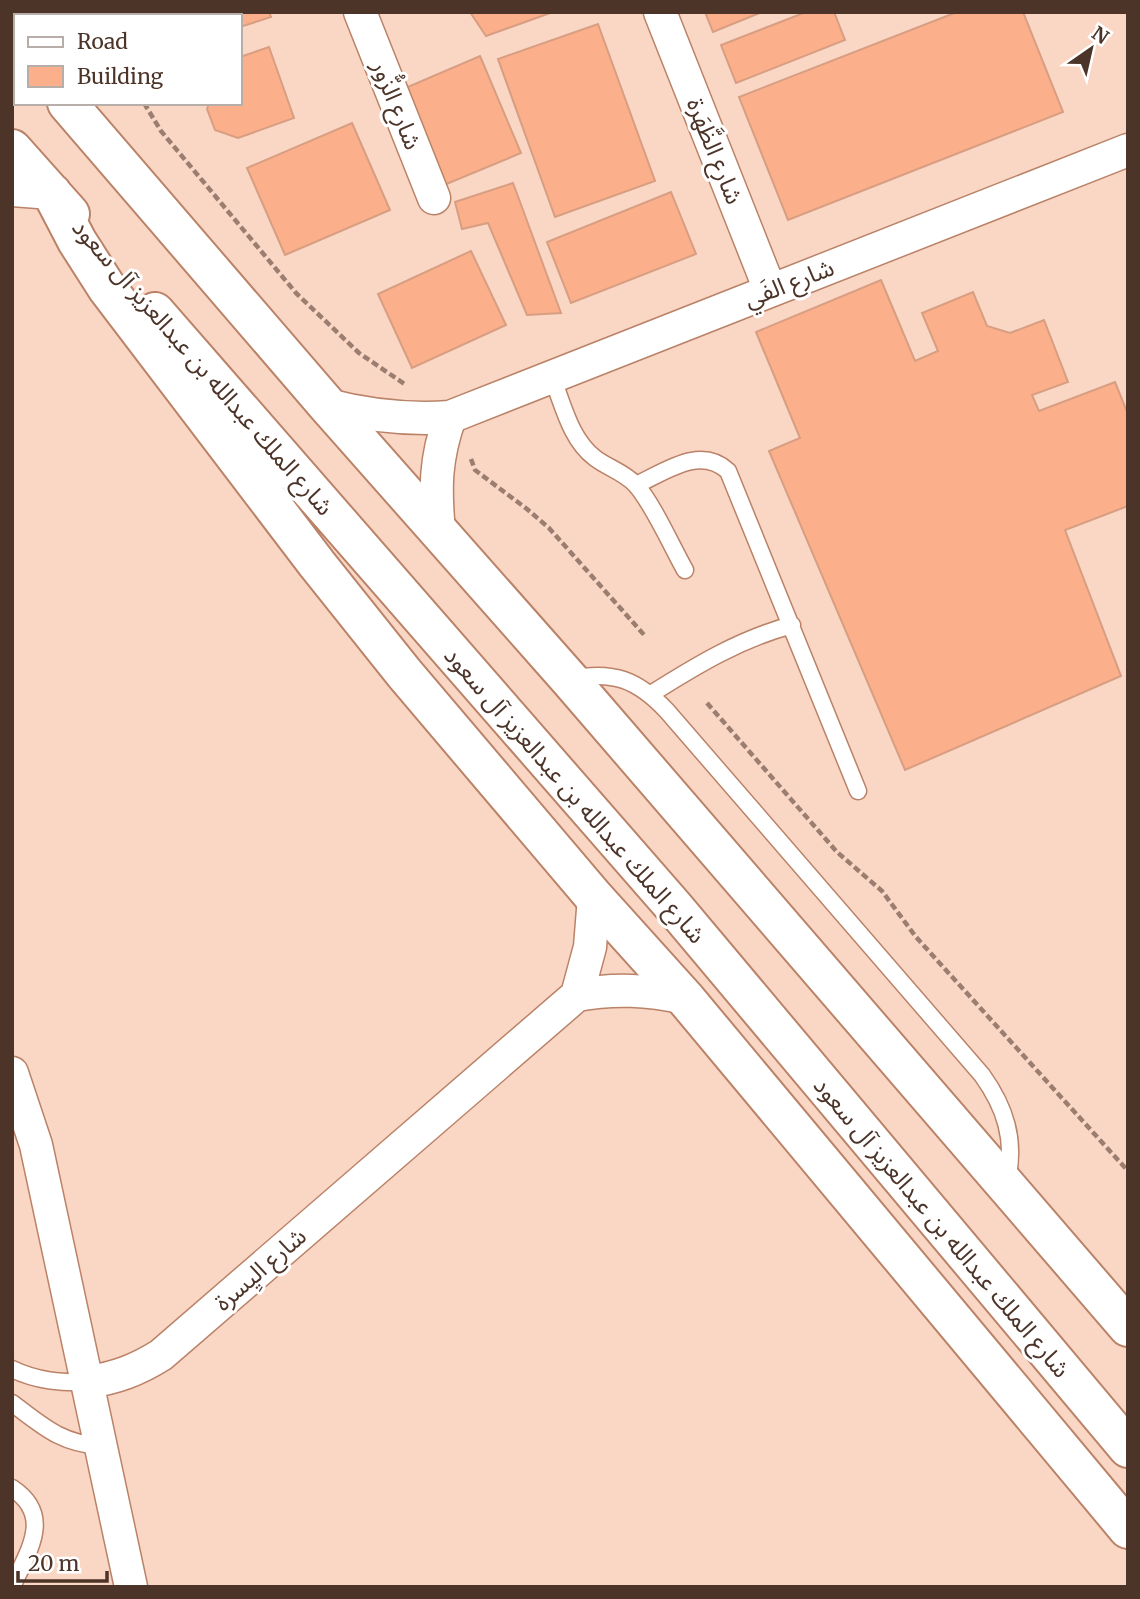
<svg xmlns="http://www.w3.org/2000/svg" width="1140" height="1599" font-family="Merriweather,'Noto Sans Arabic',serif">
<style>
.building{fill:#fbaf8a;stroke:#d79e82;stroke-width:2}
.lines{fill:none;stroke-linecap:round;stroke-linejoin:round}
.lane-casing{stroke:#ba8368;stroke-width:19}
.street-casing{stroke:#ba8368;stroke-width:35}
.secondary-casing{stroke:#ba8368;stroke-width:42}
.path{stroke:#9b7e70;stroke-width:4.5;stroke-dasharray:7 3.5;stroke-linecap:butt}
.lane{stroke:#fff;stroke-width:16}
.street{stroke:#fff;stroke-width:32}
.secondary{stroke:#fff;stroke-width:38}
.labels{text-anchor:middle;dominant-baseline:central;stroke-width:6;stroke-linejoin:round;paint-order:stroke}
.street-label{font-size:24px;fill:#4c3429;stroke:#fff}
</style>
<rect width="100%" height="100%" fill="#fad6c5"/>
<path class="building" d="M170,12H269L271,17L240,27V16H171Z
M470,12H553L486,36Z
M705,12H762L713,32Z
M806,12H834L845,40L736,83L721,45Z
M957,12H1023L1063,112L788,220L739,97Z
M598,24L655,181L555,217L498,59Z
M269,47L294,118L238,138L215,130L207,109L209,103H240V57Z
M480,56L521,153L437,188L396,92Z
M352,123L390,210L285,255L247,168Z
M513,183L561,313L527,315L488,223L462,229L455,202Z
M671,192L696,254L571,303L547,242Z
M471,251L506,325L412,368L378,294Z
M881,280L915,361L938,351L922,313L973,292L987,326L1010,333L1044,320L1068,382L1032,395L1039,411L1115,382L1128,414V506L1065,530L1121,676L905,770L769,451L800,438L756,332Z"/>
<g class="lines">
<defs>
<path id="lane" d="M552,377C563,404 570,439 595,458C608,468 624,472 636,485C653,504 672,547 685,570
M636,485C665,472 700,445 728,471L858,791
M571,679C613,670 638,680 667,711L982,1075C1005,1107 1016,1140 1007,1180
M651,694C697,665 740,639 792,625
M12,1369C37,1381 61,1383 88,1382
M12,1403C43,1426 60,1443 100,1446
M12,1488C54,1516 28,1551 12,1587"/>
<path id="street" d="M360,12L434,198
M660,12L770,290
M12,190L52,193
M327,405C369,416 407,420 450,417L1128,150
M439,532C435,488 435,459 450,417
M577,995L590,947L594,897
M12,1073L36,1145L131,1587
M88,1382C116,1378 137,1370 161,1355L577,995C615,988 648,990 685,998"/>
<path id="secondary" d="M12,39L16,44
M67,103L327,405L570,680L1128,1327
M12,149L70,214
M52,193L77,241L107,288L317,564L404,673L594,897L685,998L1128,1529
M155,312L674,907L1128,1448"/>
</defs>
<use href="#lane" class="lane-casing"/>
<use href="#street" class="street-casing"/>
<use href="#secondary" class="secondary-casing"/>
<path class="path" d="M87,12L90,16
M144,103L161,131L296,293L359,353L406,385
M471,459L475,470L527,509L549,528L646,637
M707,703L837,852L882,891L916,937L1128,1171"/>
<use href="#lane" class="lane"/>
<use href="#street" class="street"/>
<use href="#secondary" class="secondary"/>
</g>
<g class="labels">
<g class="street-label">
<text transform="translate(397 105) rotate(68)">شارع الزُّور</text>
<text transform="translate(715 151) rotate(68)">شارع الظَّهَرة</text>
<text transform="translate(789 283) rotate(-21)">شارع الفَي</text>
<text transform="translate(203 367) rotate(49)">شارع الملك عبدالله بن عبدالعزيز آل سعود</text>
<text transform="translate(575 795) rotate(49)">شارع الملك عبدالله بن عبدالعزيز آل سعود</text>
<text transform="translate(942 1227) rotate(50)">شارع الملك عبدالله بن عبدالعزيز آل سعود</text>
<text transform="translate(260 1269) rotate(-41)">شارع اليِسرة</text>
</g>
</g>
<rect width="1140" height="1599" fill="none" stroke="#4c3429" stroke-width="28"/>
<rect x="14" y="14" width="228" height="91" fill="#ffffff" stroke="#b7aea9" stroke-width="2"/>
<rect x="28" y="37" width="35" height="10" fill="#ffffff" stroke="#b7aea9" stroke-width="2"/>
<text x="77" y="49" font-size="21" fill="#4c3429">Road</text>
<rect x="28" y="66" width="35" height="21" fill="#fbaf8a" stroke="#b7aea9" stroke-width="2"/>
<text x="77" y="84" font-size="21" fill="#4c3429">Building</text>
<g transform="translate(1091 49) rotate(34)" stroke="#ffffff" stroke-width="5" paint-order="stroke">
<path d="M0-5L12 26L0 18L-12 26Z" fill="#4c3429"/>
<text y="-10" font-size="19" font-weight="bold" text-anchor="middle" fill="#4c3429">N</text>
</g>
<path d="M18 1571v10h89v-10" fill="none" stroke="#4c3429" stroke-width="3.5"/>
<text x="28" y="1571" font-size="21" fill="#4c3429" stroke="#ffffff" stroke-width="5" paint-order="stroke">20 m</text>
</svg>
